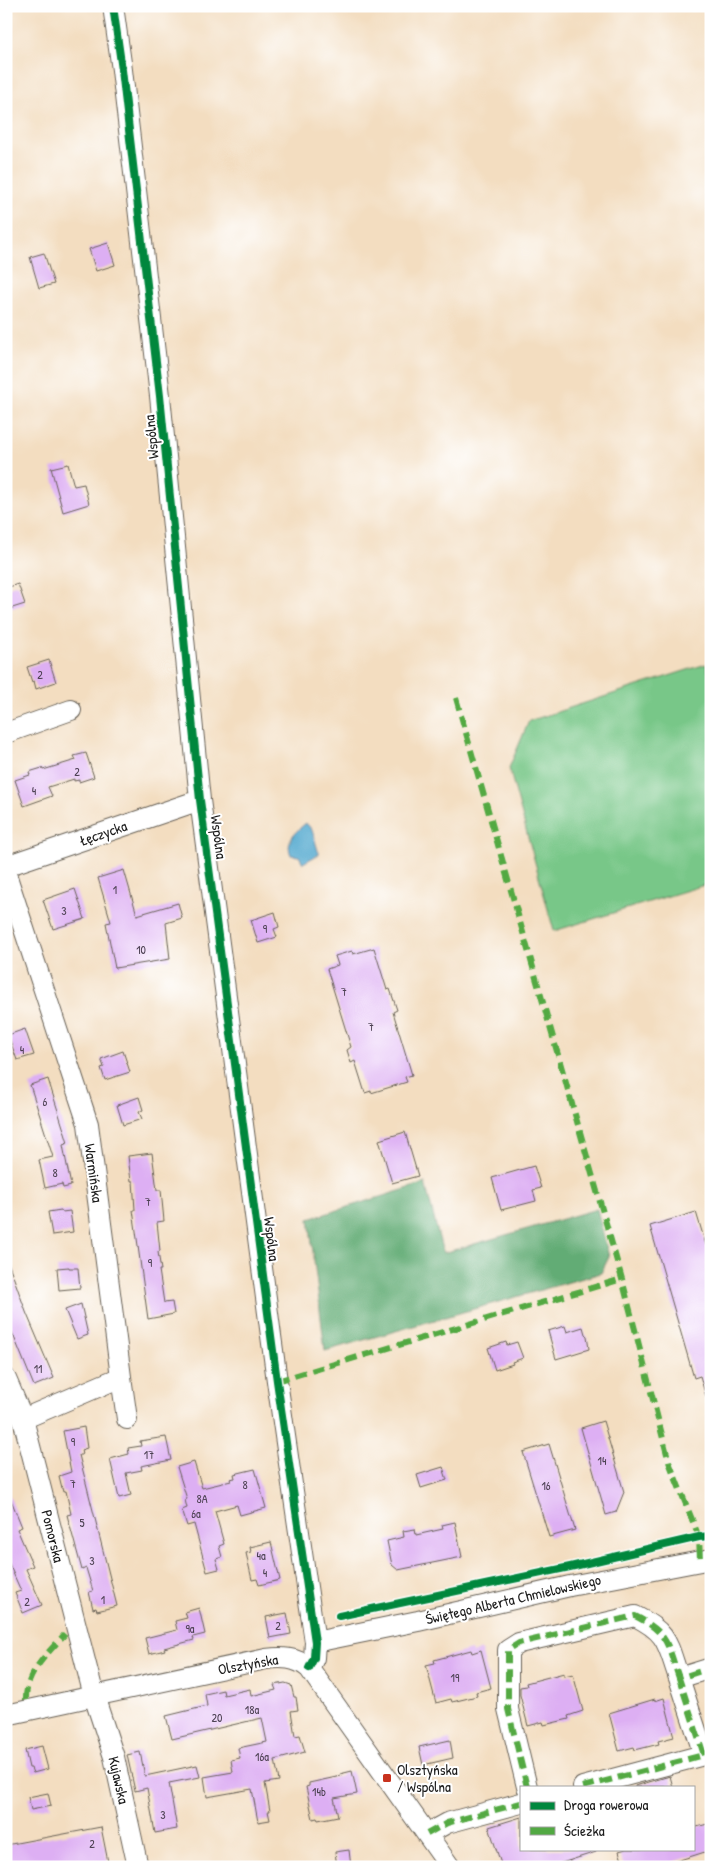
<svg xmlns="http://www.w3.org/2000/svg" width="717" height="1873" font-family="'Patrick Hand',sans-serif">
<style>
.green{fill:#78c788;stroke:#4a7252}
.forest{fill:#62ac74;stroke:#3f6448}
.water{fill:#52a9cf;stroke:#376276}
.building{fill:#ddaff3}
.lines{fill:none;stroke-linecap:round;stroke-linejoin:round}
.minor-casing{stroke:#676055;stroke-width:22}
.minor{stroke:#fff;stroke-width:20}
.quiet{stroke:#52a943;stroke-width:6;stroke-dasharray:12 6;stroke-linecap:butt}
.cycleway-casing{stroke:#fff;stroke-width:11}
.cycleway{stroke:#00873e;stroke-width:8}
.poi-dot{fill:#c8321e;stroke:#fff;stroke-width:2}
.labels{text-anchor:middle;dominant-baseline:central;stroke-width:4;stroke-linejoin:round;paint-order:stroke}
.number-label{font-size:12px;fill:#4c4152}
.street-label{font-size:15px;fill:#1c1c1c;stroke:#fff}
.poi-label{font-size:15px;fill:#1c1c1c;stroke:#fff;text-anchor:start}
</style>
<rect width="100%" height="100%" fill="#fff"/>
<filter id="ink" filterUnits="userSpaceOnUse"><feTurbulence type="fractalNoise" baseFrequency=".02" numOctaves="2"/><feDisplacementMap in="SourceGraphic" scale="10" xChannelSelector="R" yChannelSelector="G"/><feConvolveMatrix kernelMatrix="1 2 1 2 8 2 1 2 1" color-interpolation-filters="sRGB"/></filter>
<filter id="wash" filterUnits="userSpaceOnUse"><feTurbulence type="fractalNoise" baseFrequency=".0096" numOctaves="4" result="noise"/><feDisplacementMap in="SourceGraphic" scale="20" xChannelSelector="R" yChannelSelector="G"/><feGaussianBlur stdDeviation="1.12" result="paint"/><feColorMatrix in="noise" values="0 0 0 0 0 0 0 0 0 0 0 0 0 0 0 0 0 1.4 0 .05"/><feComposite in="paint" operator="in"/></filter>
<g filter="url(#wash)">
<rect width="100%" height="100%" fill="#f3ddc0"/>
<path class="green" d="M706,664L711,681V883L554,931L509,768L529,721Z"/>
<path class="forest" d="M425,1183L443,1253L597,1209L609,1257L601,1273L325,1351L309,1219Z"/>
<path class="water" d="M306,823L312,830L319,854L303,863L299,856L291,855C285,840 295,832 306,823Z"/>
<g id="blocks">
<path class="building" d="M108,243L115,265L96,271L89,249Z
M44,253L54,284L39,288L30,257Z
M68,464L74,486L84,484L89,504L63,512L51,468Z
M18,584L25,604L6,610V588Z
M49,660L56,682L36,689L34,681L32,682L27,667Z
M86,753L94,777L79,782V780L74,781V779L48,787L52,796L24,806L15,780L30,775L29,772L42,768L43,770L76,760L74,756Z
M124,870L137,915L178,903L182,918L166,923L170,959L115,968L106,923L111,922L98,878Z
M75,889L85,919L53,929L43,900Z
M275,912L279,927L274,929L277,937L258,943L251,920Z
M374,948L387,990L390,989L397,1010L393,1012L412,1075L405,1077L407,1082L371,1093V1091L365,1093L355,1061L351,1063L347,1050L351,1047L327,969L338,965L335,956L352,951L353,954Z
M25,1029L34,1055L17,1060L8,1035Z
M123,1051L130,1072L105,1080L101,1068L104,1067L101,1059Z
M48,1079L68,1143L63,1145L71,1186L63,1188L62,1184L45,1188L39,1160L53,1157L30,1085Z
M139,1097L143,1110L139,1112L142,1119L123,1125L117,1105Z
M405,1132L418,1176L392,1183L379,1140Z
M152,1153L157,1190H161L164,1221L157,1222L160,1251L158,1252L161,1270H159L164,1303L172,1302L174,1314L148,1319L135,1224L133,1210H135L133,1181H131L128,1156Z
M534,1166L541,1188L533,1190L536,1201L501,1210L492,1178Z
M61,1210L62,1212L70,1211L73,1232L52,1235L48,1212Z
M696,1212L706,1245L711,1244V1400H707L700,1376L694,1378L650,1226Z
M8,1262L26,1312L54,1378L34,1386L12,1332L6,1334Z
M69,1267V1268H78L80,1288L59,1290L57,1268Z
M81,1304L88,1335L77,1339L65,1310Z
M565,1326L567,1332L583,1327L585,1334L587,1336L589,1349L556,1359L548,1331Z
M506,1342L507,1345L517,1342L523,1358L512,1362L513,1364L495,1370L488,1348Z
M603,1421L624,1492L616,1512L606,1515L581,1428Z
M84,1427L87,1448L81,1450L82,1455H79L117,1606L97,1611L96,1608L93,1609L89,1592L93,1591L86,1568L82,1570L67,1515L71,1514L66,1491L63,1492L59,1476L71,1472L63,1431Z
M166,1437L171,1460L141,1466L142,1470L126,1473L131,1495L119,1498L110,1459L129,1454L128,1448L141,1446L140,1441Z
M549,1444L575,1530L549,1537L523,1452Z
M194,1462L202,1488L231,1481L230,1479L235,1478L234,1474L255,1469L266,1508L240,1515L237,1505L215,1511L224,1544L219,1546L222,1557L216,1559L219,1569L207,1572L194,1524L187,1526L182,1510L187,1508L185,1500L187,1499L177,1467Z
M443,1467L447,1480L421,1488L417,1475Z
M7,1490L22,1527L17,1529L33,1566L26,1569L42,1605L23,1613L15,1593L21,1591L6,1557Z
M455,1522L462,1557L398,1570L392,1565L387,1541L404,1537L403,1531L415,1529L416,1535L443,1529L442,1525Z
M271,1542L280,1580L259,1585L257,1579L252,1580L246,1553L251,1552L250,1547Z
M199,1608L205,1634L193,1637L194,1640L164,1648L165,1650L149,1654L145,1638L177,1630L175,1621L187,1618L185,1612Z
M287,1613L291,1634L270,1638L266,1617Z
M471,1650L472,1653L481,1650L491,1688L476,1692L477,1696L452,1702L451,1699L436,1703L426,1665L435,1663L434,1660Z
M564,1673V1676L573,1674L583,1711L568,1716L569,1719L544,1725L543,1722L528,1726L520,1695V1687L527,1686L526,1683Z
M285,1683L291,1685L294,1697H296L298,1710L291,1711L295,1736L300,1735L305,1752L275,1760L279,1781L265,1783L270,1811H268L270,1820L258,1822L252,1789L207,1797L204,1777L233,1772L231,1760L240,1758L238,1748L267,1742L262,1718L172,1739L166,1716L207,1706L205,1694L223,1690L224,1695L250,1689L251,1696L276,1690L274,1685Z
M664,1698L674,1737L658,1741L659,1744L635,1750L634,1747L619,1751L609,1713L655,1699V1701Z
M450,1740L453,1758L423,1765L419,1747Z
M42,1746L48,1769L33,1773L31,1768H29L25,1750Z
M140,1752L145,1776L197,1765L200,1777L169,1783L177,1829L155,1833L147,1788L135,1791L127,1755Z
M352,1771L357,1794L334,1798L338,1816L318,1820L317,1818L313,1819L306,1787L309,1786V1783L341,1776L340,1774Z
M670,1776L673,1787H635V1786Z
M48,1793L51,1806L31,1810L28,1797Z
M521,1817V1849H596V1852L549,1867H502L489,1827Z
M711,1823V1850L658,1867H624L619,1851L626,1849H693V1828Z
M101,1827L108,1862L82,1867H9L6,1845Z
M349,1850L351,1867H337L335,1852Z"/>
</g>
</g>
<g filter="url(#ink)">
<use href="#blocks" fill-opacity="0" stroke="#676055" stroke-width="1"/>
<g class="lines">
<defs>
<path id="minor" d="M113,6L122,70L160,396L200,800L277,1381L315,1642L314,1658L309,1668
M6,733L71,710
M6,866L200,800
M6,874L88,1124L121,1377L23,1419
M121,1377L127,1419
M6,1379L23,1419L94,1696L114,1757L138,1867
M315,1642L418,1621L570,1586L711,1559
M6,1715L266,1659C281,1657 296,1657 309,1668L450,1867
M704,1755L679,1678L711,1668
M527,1787L508,1709V1650L519,1643L635,1616C669,1633 667,1644 679,1678
M583,1787L711,1753
M427,1834L447,1823L521,1803"/>
</defs>
<use href="#minor" class="minor-casing"/>
<use href="#minor" class="minor"/>
<path class="quiet" d="M456,698L622,1279L669,1462L699,1537L700,1560
M277,1381L622,1279
M26,1700C25,1673 49,1652 65,1634
M704,1755L679,1678L711,1668
M527,1787L508,1709V1650L519,1643L635,1616C669,1633 667,1644 679,1678
M583,1787L711,1753
M427,1834L447,1823L521,1803"/>
<defs>
<path id="cycleway" d="M113,6L122,70L160,396L200,800L277,1381L315,1642L314,1658L309,1668
M339,1616L570,1567L699,1537L711,1536"/>
</defs>
<use href="#cycleway" class="cycleway-casing"/>
<use href="#cycleway" class="cycleway"/>
</g>
</g>
<rect class="poi-dot" x="382" y="1773" width="10" height="10" rx="2.5"/>
<g class="labels">
<g class="number-label">
<text x="40" y="674">2</text>
<text x="77" y="771">2</text>
<text x="34" y="790">4</text>
<text x="115" y="889">1</text>
<text x="64" y="910">3</text>
<text x="265" y="928">9</text>
<text x="141" y="949">10</text>
<text x="344" y="991">7</text>
<text x="371" y="1026">7</text>
<text x="22" y="1049">4</text>
<text x="45" y="1101">6</text>
<text x="55" y="1172">8</text>
<text x="148" y="1201">7</text>
<text x="150" y="1262">9</text>
<text x="38" y="1368">11</text>
<text x="73" y="1441">9</text>
<text x="149" y="1454">17</text>
<text x="602" y="1460">14</text>
<text x="73" y="1483">7</text>
<text x="245" y="1484">8</text>
<text x="546" y="1485">16</text>
<text x="202" y="1498">8A</text>
<text x="196" y="1513">6a</text>
<text x="82" y="1522">5</text>
<text x="261" y="1555">4a</text>
<text x="92" y="1560">3</text>
<text x="265" y="1572">4</text>
<text x="103" y="1599">1</text>
<text x="27" y="1601">2</text>
<text x="278" y="1625">2</text>
<text x="190" y="1628">9a</text>
<text x="455" y="1677">19</text>
<text x="252" y="1709">18a</text>
<text x="217" y="1717">20</text>
<text x="262" y="1756">16a</text>
<text x="319" y="1791">14b</text>
<text x="163" y="1814">3</text>
<text x="92" y="1843">2</text>
</g>
<g class="street-label">
<text transform="translate(151 437) rotate(-96)">Wspólna</text>
<text transform="translate(103 833) rotate(-19)">Łęczycka</text>
<text transform="translate(219 837) rotate(82)">Wspólna</text>
<text transform="translate(94 1173) rotate(82)">Warmińska</text>
<text transform="translate(272 1239) rotate(83)">Wspólna</text>
<text transform="translate(53 1536) rotate(76)">Pomorska</text>
<text transform="translate(513 1599) rotate(-13)">Świętego Alberta Chmielowskiego</text>
<text transform="translate(248 1664) rotate(-10)">Olsztyńska</text>
<text transform="translate(119 1780) rotate(77)">Kujawska</text>
</g>
<g class="poi-label">
<text x="397" y="1769">Olsztyńska<tspan x="397" dy="17">/ Wspólna</tspan></text>
</g>
</g>
<rect width="717" height="1873" fill="none" stroke="#fff" stroke-width="25"/>
<rect x="520" y="1786" width="175" height="65" fill="#ffffff" stroke="#a4a4a4"/>
<rect x="530" y="1802" width="25" height="8" fill="#00873e" stroke="#a4a4a4"/>
<text x="564" y="1810" font-size="15" fill="#1c1c1c">Droga rowerowa</text>
<rect x="530" y="1827" width="25" height="8" fill="#52a943" stroke="#a4a4a4"/>
<text x="564" y="1836" font-size="15" fill="#1c1c1c">Ścieżka</text>
</svg>
